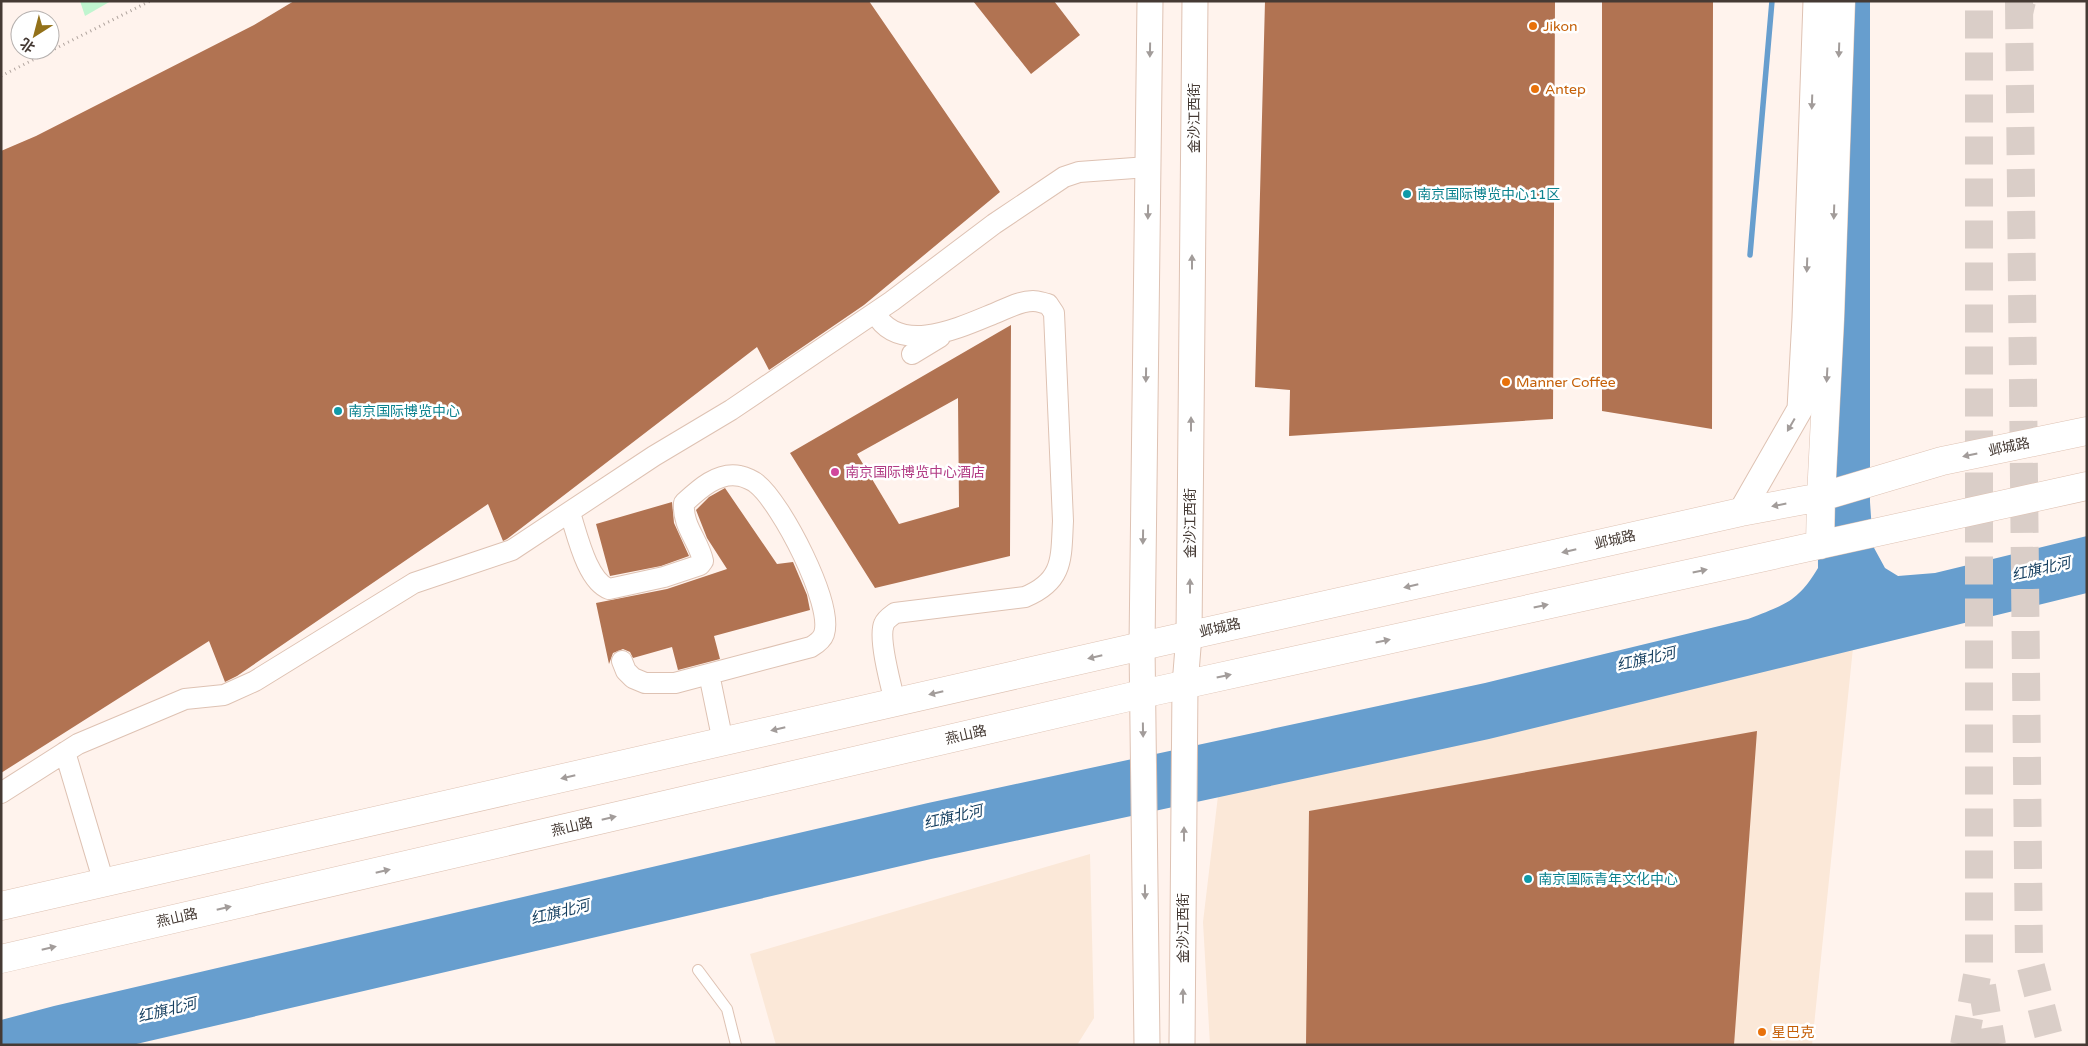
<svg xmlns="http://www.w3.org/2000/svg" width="2088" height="1046" font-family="'Varela Round','Noto Sans SC',sans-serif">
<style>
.commercial{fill:#fbe8d8}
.green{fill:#c0f5cf}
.water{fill:#679ece}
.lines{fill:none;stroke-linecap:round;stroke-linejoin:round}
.stream{stroke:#679ece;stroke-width:5.5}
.building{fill:#b17352;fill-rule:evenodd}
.primary-tunnel{stroke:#dacec8;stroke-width:28;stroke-dasharray:28 14;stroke-linecap:butt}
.trunk-tunnel{stroke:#dacec8;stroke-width:28;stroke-dasharray:28 14;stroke-linecap:butt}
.service-casing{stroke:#dec2b3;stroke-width:12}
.minor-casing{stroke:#dec2b3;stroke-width:22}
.tertiary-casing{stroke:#dec2b3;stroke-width:27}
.secondary-casing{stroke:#dec2b3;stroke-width:29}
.path{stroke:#b0a49e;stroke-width:3;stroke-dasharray:1 4;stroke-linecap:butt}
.service{stroke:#fff;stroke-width:10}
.minor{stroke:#fff;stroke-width:20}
.tertiary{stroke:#fff;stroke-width:25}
.secondary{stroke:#fff;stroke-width:28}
.oneway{fill:#a29c9a}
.food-dot{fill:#e8710a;stroke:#fff;stroke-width:2}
.culture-dot{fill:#0f9aa8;stroke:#fff;stroke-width:2}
.hotel-dot{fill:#d1479c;stroke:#fff;stroke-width:2}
.labels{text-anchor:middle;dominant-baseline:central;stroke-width:5;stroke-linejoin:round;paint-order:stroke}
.food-label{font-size:14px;fill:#c56008;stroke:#fff;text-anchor:start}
.street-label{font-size:14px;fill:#453a34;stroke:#fff}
.culture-label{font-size:14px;fill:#0d838f;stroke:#fff;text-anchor:start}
.hotel-label{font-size:14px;fill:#b23c85;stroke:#fff;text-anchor:start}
.water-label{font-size:15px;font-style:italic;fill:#153f60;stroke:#fff}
</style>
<rect width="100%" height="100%" fill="#fff3ed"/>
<path class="commercial" d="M1854,638L1812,1045H1210L1203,922L1220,779Z
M1090,854L1094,1018L1077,1045H776L750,954Z"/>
<path class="green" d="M80,1H111L85,16Z"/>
<path class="water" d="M1815,1H1870V502L1873,546L1885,568L1898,576L1935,573L2087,536V593L1489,739L931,859L132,1045H1V1020L54,1006L928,803L1485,683L1748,619C1784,605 1798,602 1818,568Z"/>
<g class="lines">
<path class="stream" d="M1750,255L1772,1"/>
</g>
<path class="building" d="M294,1H869L1000,192L864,305L769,370L757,347L507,539L503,541L488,504L237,676L225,682L209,641L1,773V151L36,136L254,25Z
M973,1H1054L1080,35L1031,74Z
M1265,1H1555L1553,419L1289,436L1290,390L1255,387Z
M1602,1H1713L1712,429L1602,411Z
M1011,325L1010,556L875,588L790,453ZM958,398L959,507L899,524L857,454Z
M725,488L777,564L793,562L807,595L810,610L714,636L720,659L678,670L672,647L633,658L630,652L623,649L613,653L609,664L596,603L667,589L727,569L707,538L696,510L709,497Z
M672,502L674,523L689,556L661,566L610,576L596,524Z
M1757,731L1734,1045H1306L1309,811Z"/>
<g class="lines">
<path class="primary-tunnel" d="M2019,13L2022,1"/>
<path class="trunk-tunnel" d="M2019,1L2029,959L2051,1045
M1982,986L1992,1045
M1964,1045L1979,965V1"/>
<defs>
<path id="service" d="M698,970L727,1009L736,1045"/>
<path id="minor" d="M875,313C899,356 959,328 993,314C1006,309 1019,301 1033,301C1038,301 1043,303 1048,304L1054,313L1063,521C1061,558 1064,581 1025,597L895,613C891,616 886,619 884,624C878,638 891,686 895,702
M912,354L940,337
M570,513C577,534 587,581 609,589L664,577L700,565L703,561C699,541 682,526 684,503C698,490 718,471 740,476C745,477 754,481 757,484C781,503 834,604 824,634C822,640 816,644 811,647L675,683H645L633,678L626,671L622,661
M709,674L723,742
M65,752L104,883
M1,793L78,744L185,699L224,695L255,681L414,583L512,550L654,456L731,410L892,301L994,224L1064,177L1079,172L1148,167"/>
<path id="tertiary" d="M1741,512L1800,409L1805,318L1816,1
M1147,1045L1142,646L1150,1
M1182,1045L1185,685L1189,635L1195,1"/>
<path id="secondary" d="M1820,545L1821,497L1830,319L1841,1
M1,906L1142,646L1741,512L1821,497L1942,461L2087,431
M1,959L1142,694L2087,486"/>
</defs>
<use href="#service" class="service-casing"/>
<use href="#minor" class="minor-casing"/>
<use href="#tertiary" class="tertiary-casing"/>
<use href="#secondary" class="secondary-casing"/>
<path class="path" d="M1,76L150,1"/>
<use href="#service" class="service"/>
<use href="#minor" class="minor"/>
<use href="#tertiary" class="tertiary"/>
<use href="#secondary" class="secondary"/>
</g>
<defs><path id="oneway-solid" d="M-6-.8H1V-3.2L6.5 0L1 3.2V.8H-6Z" transform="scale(1.25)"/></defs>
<g class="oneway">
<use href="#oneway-solid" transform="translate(1150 50) rotate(91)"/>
<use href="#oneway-solid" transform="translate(1839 50) rotate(92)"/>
<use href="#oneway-solid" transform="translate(1812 102) rotate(92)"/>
<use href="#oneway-solid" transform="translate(1148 212) rotate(91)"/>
<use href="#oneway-solid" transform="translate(1834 212) rotate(92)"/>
<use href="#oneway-solid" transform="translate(1192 262) rotate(-90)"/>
<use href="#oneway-solid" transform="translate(1807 265) rotate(92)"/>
<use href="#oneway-solid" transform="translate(1146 375) rotate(91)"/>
<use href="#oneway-solid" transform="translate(1827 375) rotate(93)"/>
<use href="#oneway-solid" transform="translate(1191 424) rotate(-90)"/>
<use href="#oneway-solid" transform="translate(1791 425) rotate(120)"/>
<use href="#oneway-solid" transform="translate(1970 455) rotate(168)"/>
<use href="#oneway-solid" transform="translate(1779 505) rotate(169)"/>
<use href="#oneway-solid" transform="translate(1143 537) rotate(91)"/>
<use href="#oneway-solid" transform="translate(1569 551) rotate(167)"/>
<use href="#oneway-solid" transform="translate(1700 571) rotate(-12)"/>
<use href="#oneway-solid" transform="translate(1190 586) rotate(-90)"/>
<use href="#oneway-solid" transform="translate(1411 586) rotate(167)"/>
<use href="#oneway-solid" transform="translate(1541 606) rotate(-12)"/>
<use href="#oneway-solid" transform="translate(1383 641) rotate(-12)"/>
<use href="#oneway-solid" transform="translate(1095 657) rotate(167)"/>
<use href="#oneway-solid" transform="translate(1224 676) rotate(-12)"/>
<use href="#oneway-solid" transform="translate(936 693) rotate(167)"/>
<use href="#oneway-solid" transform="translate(778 729) rotate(167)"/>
<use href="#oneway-solid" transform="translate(1143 730) rotate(89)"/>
<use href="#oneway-solid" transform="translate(568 777) rotate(167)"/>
<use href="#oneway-solid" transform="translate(609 818) rotate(-13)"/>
<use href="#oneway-solid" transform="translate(1184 834) rotate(-90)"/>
<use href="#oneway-solid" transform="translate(383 871) rotate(-13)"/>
<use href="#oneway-solid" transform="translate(1145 892) rotate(89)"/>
<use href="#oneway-solid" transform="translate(224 908) rotate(-13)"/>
<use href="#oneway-solid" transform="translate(49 948) rotate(-13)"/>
<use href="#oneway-solid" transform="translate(1183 996) rotate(-90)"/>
</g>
<g class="food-dot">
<circle cx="1533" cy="26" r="5"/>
<circle cx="1535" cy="89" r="5"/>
<circle cx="1506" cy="382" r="5"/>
<circle cx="1762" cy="1032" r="5"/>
</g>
<g class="culture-dot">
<circle cx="1407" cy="194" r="5"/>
<circle cx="338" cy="411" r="5"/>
<circle cx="1528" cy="879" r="5"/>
</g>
<circle class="hotel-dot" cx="835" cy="472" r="5"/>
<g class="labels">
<g class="food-label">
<text x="1543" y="26">Jikon</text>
<text x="1545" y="89">Antep</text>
<text x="1516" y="382">Manner Coffee</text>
<text x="1772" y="1032">星巴克</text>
</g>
<g class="street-label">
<text transform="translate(1194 118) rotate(-90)">金沙江西街</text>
<text transform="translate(2009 447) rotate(-12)">邺城路</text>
<text transform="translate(1190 523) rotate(-90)">金沙江西街</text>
<text transform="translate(1615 540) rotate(-13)">邺城路</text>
<text transform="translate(1220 628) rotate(-13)">邺城路</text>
<text transform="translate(966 735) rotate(-13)">燕山路</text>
<text transform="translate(572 827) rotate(-13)">燕山路</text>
<text transform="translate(177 918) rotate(-13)">燕山路</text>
<text transform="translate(1183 928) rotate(-90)">金沙江西街</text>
</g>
<g class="culture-label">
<text x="1417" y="194">南京国际博览中心11区</text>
<text x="348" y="411">南京国际博览中心</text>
<text x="1538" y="879">南京国际青年文化中心</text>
</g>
<g class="hotel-label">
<text x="845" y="472">南京国际博览中心酒店</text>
</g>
<g class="water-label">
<text transform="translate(2041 569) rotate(-13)">红旗北河</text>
<text transform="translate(1646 659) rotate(-13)">红旗北河</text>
<text transform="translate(953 817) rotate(-13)">红旗北河</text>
<text transform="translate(560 912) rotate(-14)">红旗北河</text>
<text transform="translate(167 1010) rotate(-14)">红旗北河</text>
</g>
</g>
<rect width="2088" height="1046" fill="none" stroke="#453a34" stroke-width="5"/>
<g transform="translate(35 35) rotate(216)"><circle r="24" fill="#ffffff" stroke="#b5b0ae"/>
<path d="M0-4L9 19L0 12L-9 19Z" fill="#937119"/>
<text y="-8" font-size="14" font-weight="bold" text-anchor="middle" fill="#453a34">北</text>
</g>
</svg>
